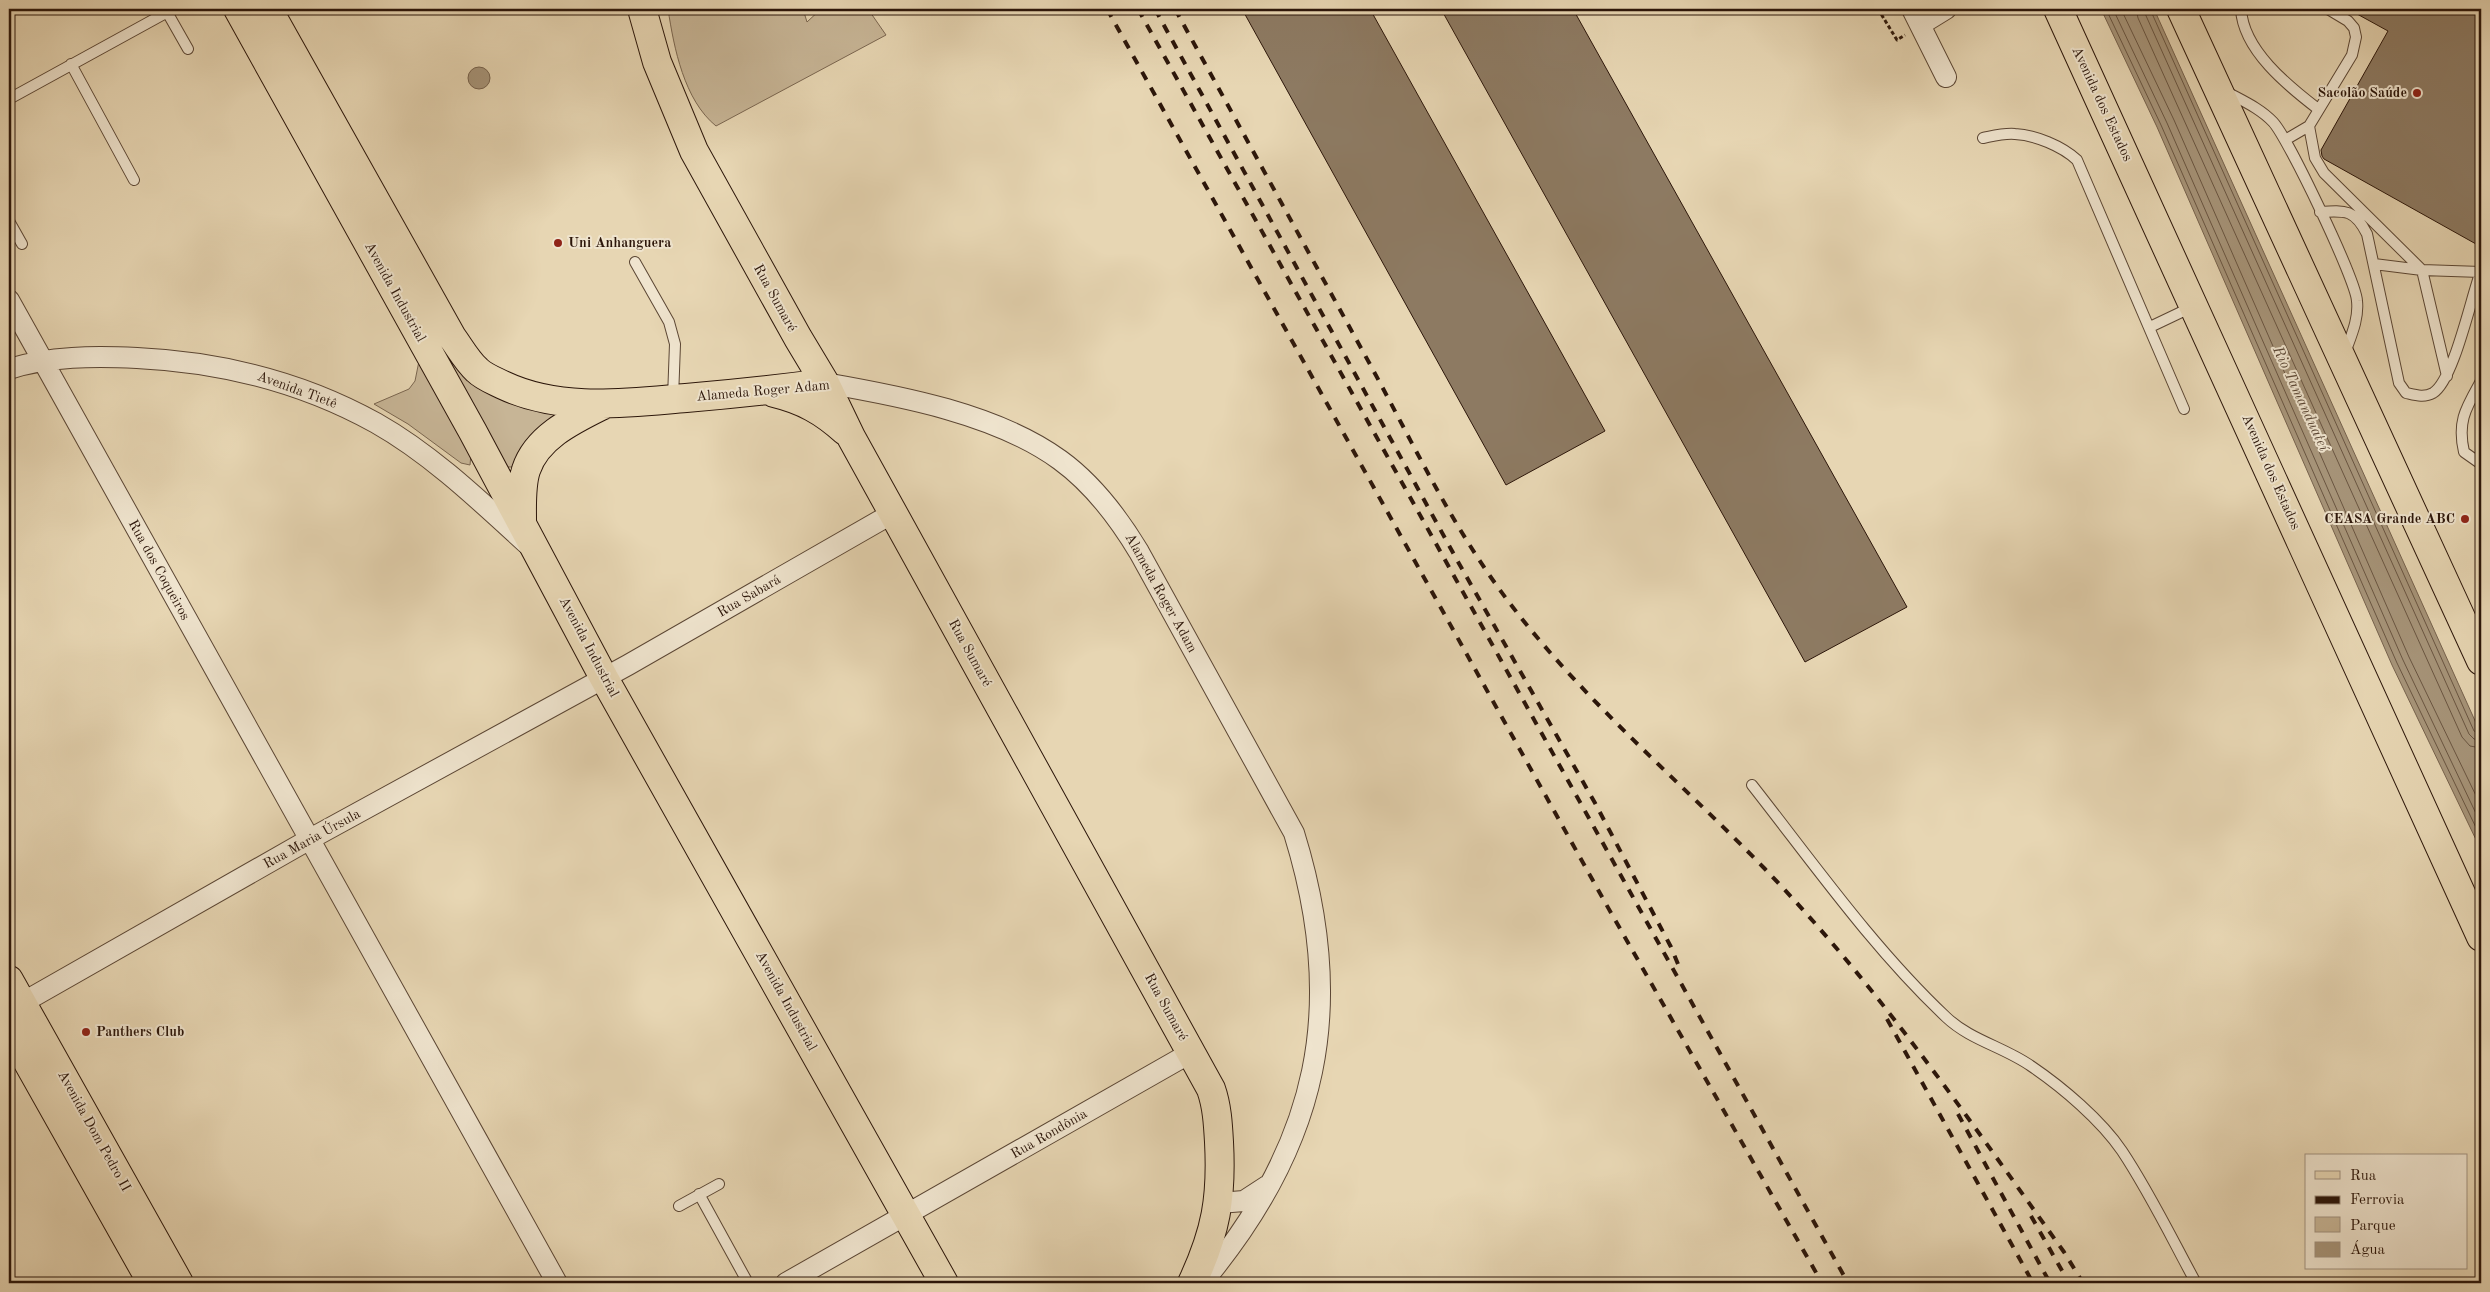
<svg xmlns="http://www.w3.org/2000/svg" width="2490" height="1292" font-family="'Old Standard TT',serif">
<style>
.green{fill:#c7b596;stroke:#7a6650}
.water{fill:#a7957a;stroke:#76624d}
.lines{fill:none;stroke-linecap:round;stroke-linejoin:round}
.shore{stroke:#6a5642;stroke-width:1}
.building{fill:#8d7a62;stroke:#2c160a}
.service-casing{stroke:#5b4634;stroke-width:12}
.minor-casing{stroke:#5b4634;stroke-width:22}
.primary-casing{stroke:#2c160a;stroke-width:30}
.trunk-casing{stroke:#2c160a;stroke-width:30}
.path{stroke:#2c160a;stroke-width:3;stroke-dasharray:4 2.5;stroke-linecap:butt}
.service{stroke:#efe4ce;stroke-width:10}
.minor{stroke:#efe4ce;stroke-width:20}
.primary{stroke:#e7d6b3;stroke-width:28}
.trunk{stroke:#e7d6b3;stroke-width:28}
.rail{stroke:#2c160a;stroke-width:4;stroke-dasharray:9 9;stroke-linecap:butt}
.poi-dot{fill:#8f2418;stroke:#efe4ce;stroke-width:2}
.labels{text-anchor:middle;dominant-baseline:central;stroke-width:4;stroke-linejoin:round;paint-order:stroke}
.poi-label{font-size:14px;font-weight:bold;fill:#2c160a;stroke:#efe4ce;text-anchor:end}
.street-label{font-size:14px;fill:#2c160a;stroke:#efe4ce}
.water-label{font-size:15px;font-style:italic;fill:#5d4937;stroke:#efe4ce}
</style>
<rect width="100%" height="100%" fill="#e7d6b3"/>
<filter id="stains"><feTurbulence type="fractalNoise" baseFrequency=".004" numOctaves="4"/><feColorMatrix values="0 0 0 0 .2 0 0 0 0 .09 0 0 0 0 .02 0 0 0 .5 -.17"/></filter>
<radialGradient id="worn" r=".72"><stop offset=".6" stop-color="#630" stop-opacity="0"/><stop offset="1" stop-color="#630" stop-opacity=".3"/></radialGradient>
<path class="green" d="M668,9H803L807,22L821,9H868L886,35L716,126C684,100 674,48 668,9Z
M442,343L564,413L518,455L512,467H505L434,348Z
M419,361L471,454L470,465L461,463L408,424L374,404L409,389L415,381Z"/>
<path class="water" d="M2101,9H2154L2481,734V850L2392,665L2157,127Z
M468 78a11 11 0 1 1 22 0a11 11 0 1 1-22 0Z"/>
<g class="lines">
<path class="shore" d="M2106,9L2161,125L2397,663L2481,838
M2113,9L2167,123L2403,660L2481,824
M2121,9L2174,120L2409,657L2481,806
M2136,9L2138,18L2462,737L2470,746L2481,748
M2143,9L2469,734L2474,739L2481,741
M2150,9L2474,731L2481,735"/>
</g>
<path class="building" d="M1242,9H1370L1605,431L1506,485Z
M1441,9H1573L1907,607L1805,662Z
M2348,9H2481V234L2476,244L2324,159L2322,156L2321,150L2388,31Z"/>
<g class="lines">
<defs>
<path id="service" d="M2241,9C2243,50 2288,86 2318,109
M167,12L188,49
M71,64L134,180
M2225,91C2241,100 2260,108 2273,122C2288,138 2356,280 2357,301C2359,319 2351,336 2345,353
M9,99L173,9
M2309,126L2315,158L2324,173L2422,270L2447,376
M1983,138C1993,136 2004,133 2015,134C2035,135 2062,146 2077,160L2184,409
M2285,140L2309,126L2352,55L2356,37L2354,28L2348,21L2328,9
M2320,212C2346,210 2355,210 2367,234L2399,383L2406,393C2415,395 2424,398 2433,393C2454,380 2471,297 2481,271
M9,221L22,244
M635,262L669,322L675,344L673,398
M2374,264L2422,270L2481,272
M2150,327L2192,307
M2481,381C2466,408 2457,421 2464,452L2481,464
M1752,785C1814,864 1873,948 1946,1017C1970,1040 2004,1047 2031,1066C2062,1087 2101,1120 2122,1151C2150,1193 2172,1239 2196,1283
M699,1194L748,1283
M679,1206L719,1184"/>
<path id="minor" d="M1912,9L1946,77
M1920,25L1946,9
M9,300L557,1283
M9,369C50,356 94,356 137,358C221,362 302,382 376,423C431,454 480,501 527,544
M825,383C900,396 997,414 1060,460C1093,484 1118,517 1139,552L1294,833C1348,1007 1319,1144 1202,1283
M22,1003L310,839L628,665L893,513
M1219,1203L1244,1201L1267,1186
M786,1283L1192,1052"/>
<path id="primary" d="M238,9L473,432L604,678L944,1283
M268,9L452,337C460,348 467,361 477,370C484,377 495,381 503,385C560,412 625,403 686,398C733,394 779,389 825,383
M642,9L657,62L694,151L798,338L825,383L851,437L893,513L1211,1089C1217,1106 1218,1124 1219,1142C1222,1198 1216,1232 1192,1283
M774,393C803,400 823,411 845,431
M522,520C522,504 521,485 526,470C537,436 575,419 605,404
M9,980L179,1283
M9,1029L152,1283"/>
<path id="trunk" d="M2058,9L2481,937
M2181,9L2481,661"/>
</defs>
<use href="#service" class="service-casing"/>
<use href="#minor" class="minor-casing"/>
<use href="#primary" class="primary-casing"/>
<use href="#trunk" class="trunk-casing"/>
<path class="path" d="M1878,9L1897,40L1905,35"/>
<use href="#service" class="service"/>
<use href="#minor" class="minor"/>
<use href="#primary" class="primary"/>
<use href="#trunk" class="trunk"/>
<path class="rail" d="M1107,9L1606,904L1822,1283
M1138,9L1848,1283
M1155,9L1457,560L1595,803L1671,947L1680,969
M1175,9C1241,129 1306,248 1372,368C1410,438 1445,511 1490,576C1567,687 1672,773 1765,869C1878,986 1970,1121 2064,1252L2083,1283
M1887,1019L2033,1283
M1958,1114L2050,1283
M2031,1216L2069,1283"/>
</g>
<g class="poi-dot">
<circle cx="2417" cy="93" r="5"/>
<circle cx="558" cy="243" r="5"/>
<circle cx="2465" cy="519" r="5"/>
<circle cx="86" cy="1032" r="5"/>
</g>
<g class="labels">
<g class="poi-label">
<text x="2407" y="93">Sacolão Saúde</text>
<text x="568" y="243" text-anchor="start">Uni Anhanguera</text>
<text x="2455" y="519">CEASA Grande ABC</text>
<text x="96" y="1032" text-anchor="start">Panthers Club</text>
</g>
<g class="street-label">
<text transform="translate(2102 104) rotate(65)">Avenida dos Estados</text>
<text transform="translate(395 292) rotate(61)">Avenida Industrial</text>
<text transform="translate(775 298) rotate(61)">Rua Sumaré</text>
<text transform="translate(297 390) rotate(20)">Avenida Tietê</text>
<text transform="translate(763 391) rotate(-5)">Alameda Roger Adam</text>
<text transform="translate(2271 472) rotate(66)">Avenida dos Estados</text>
<text transform="translate(159 570) rotate(61)">Rua dos Coqueiros</text>
<text transform="translate(1161 593) rotate(61)">Alameda Roger Adam</text>
<text transform="translate(749 596) rotate(-30)">Rua Sabará</text>
<text transform="translate(589 647) rotate(62)">Avenida Industrial</text>
<text transform="translate(970 653) rotate(61)">Rua Sumaré</text>
<text transform="translate(312 839) rotate(-29)">Rua Maria Úrsula</text>
<text transform="translate(786 1001) rotate(61)">Avenida Industrial</text>
<text transform="translate(1166 1007) rotate(61)">Rua Sumaré</text>
<text transform="translate(94 1131) rotate(61)">Avenida Dom Pedro II</text>
<text transform="translate(1049 1134) rotate(-30)">Rua Rondônia</text>
</g>
<g class="water-label">
<text transform="translate(2300 399) rotate(65)">Rio Tamanduateí</text>
</g>
</g>
<rect width="2490" height="1292" fill="none" stroke="#e7d6b3" stroke-width="30"/>
<rect x="10" y="10" width="2470" height="1272" fill="none" stroke="#2c160a" stroke-width="2.5"/>
<rect x="15" y="15" width="2460" height="1262" fill="none" stroke="#2c160a"/>
<rect x="2305" y="1154" width="162" height="115" fill="#efe4ce" stroke="#a19280"/>
<rect x="2315" y="1171" width="25" height="8" fill="#e7d6b3" stroke="#a19280"/>
<text x="2350" y="1180" font-size="15" fill="#2c160a">Rua</text>
<rect x="2315" y="1196" width="25" height="8" fill="#2c160a" stroke="#a19280"/>
<text x="2350" y="1204" font-size="15" fill="#2c160a">Ferrovia</text>
<rect x="2315" y="1217" width="25" height="15" fill="#c7b596" stroke="#a19280"/>
<text x="2350" y="1230" font-size="15" fill="#2c160a">Parque</text>
<rect x="2315" y="1242" width="25" height="15" fill="#a7957a" stroke="#a19280"/>
<text x="2350" y="1254" font-size="15" fill="#2c160a">Água</text>
<rect width="100%" height="100%" filter="url(#stains)"/>
<rect width="100%" height="100%" fill="url(#worn)"/>
</svg>
